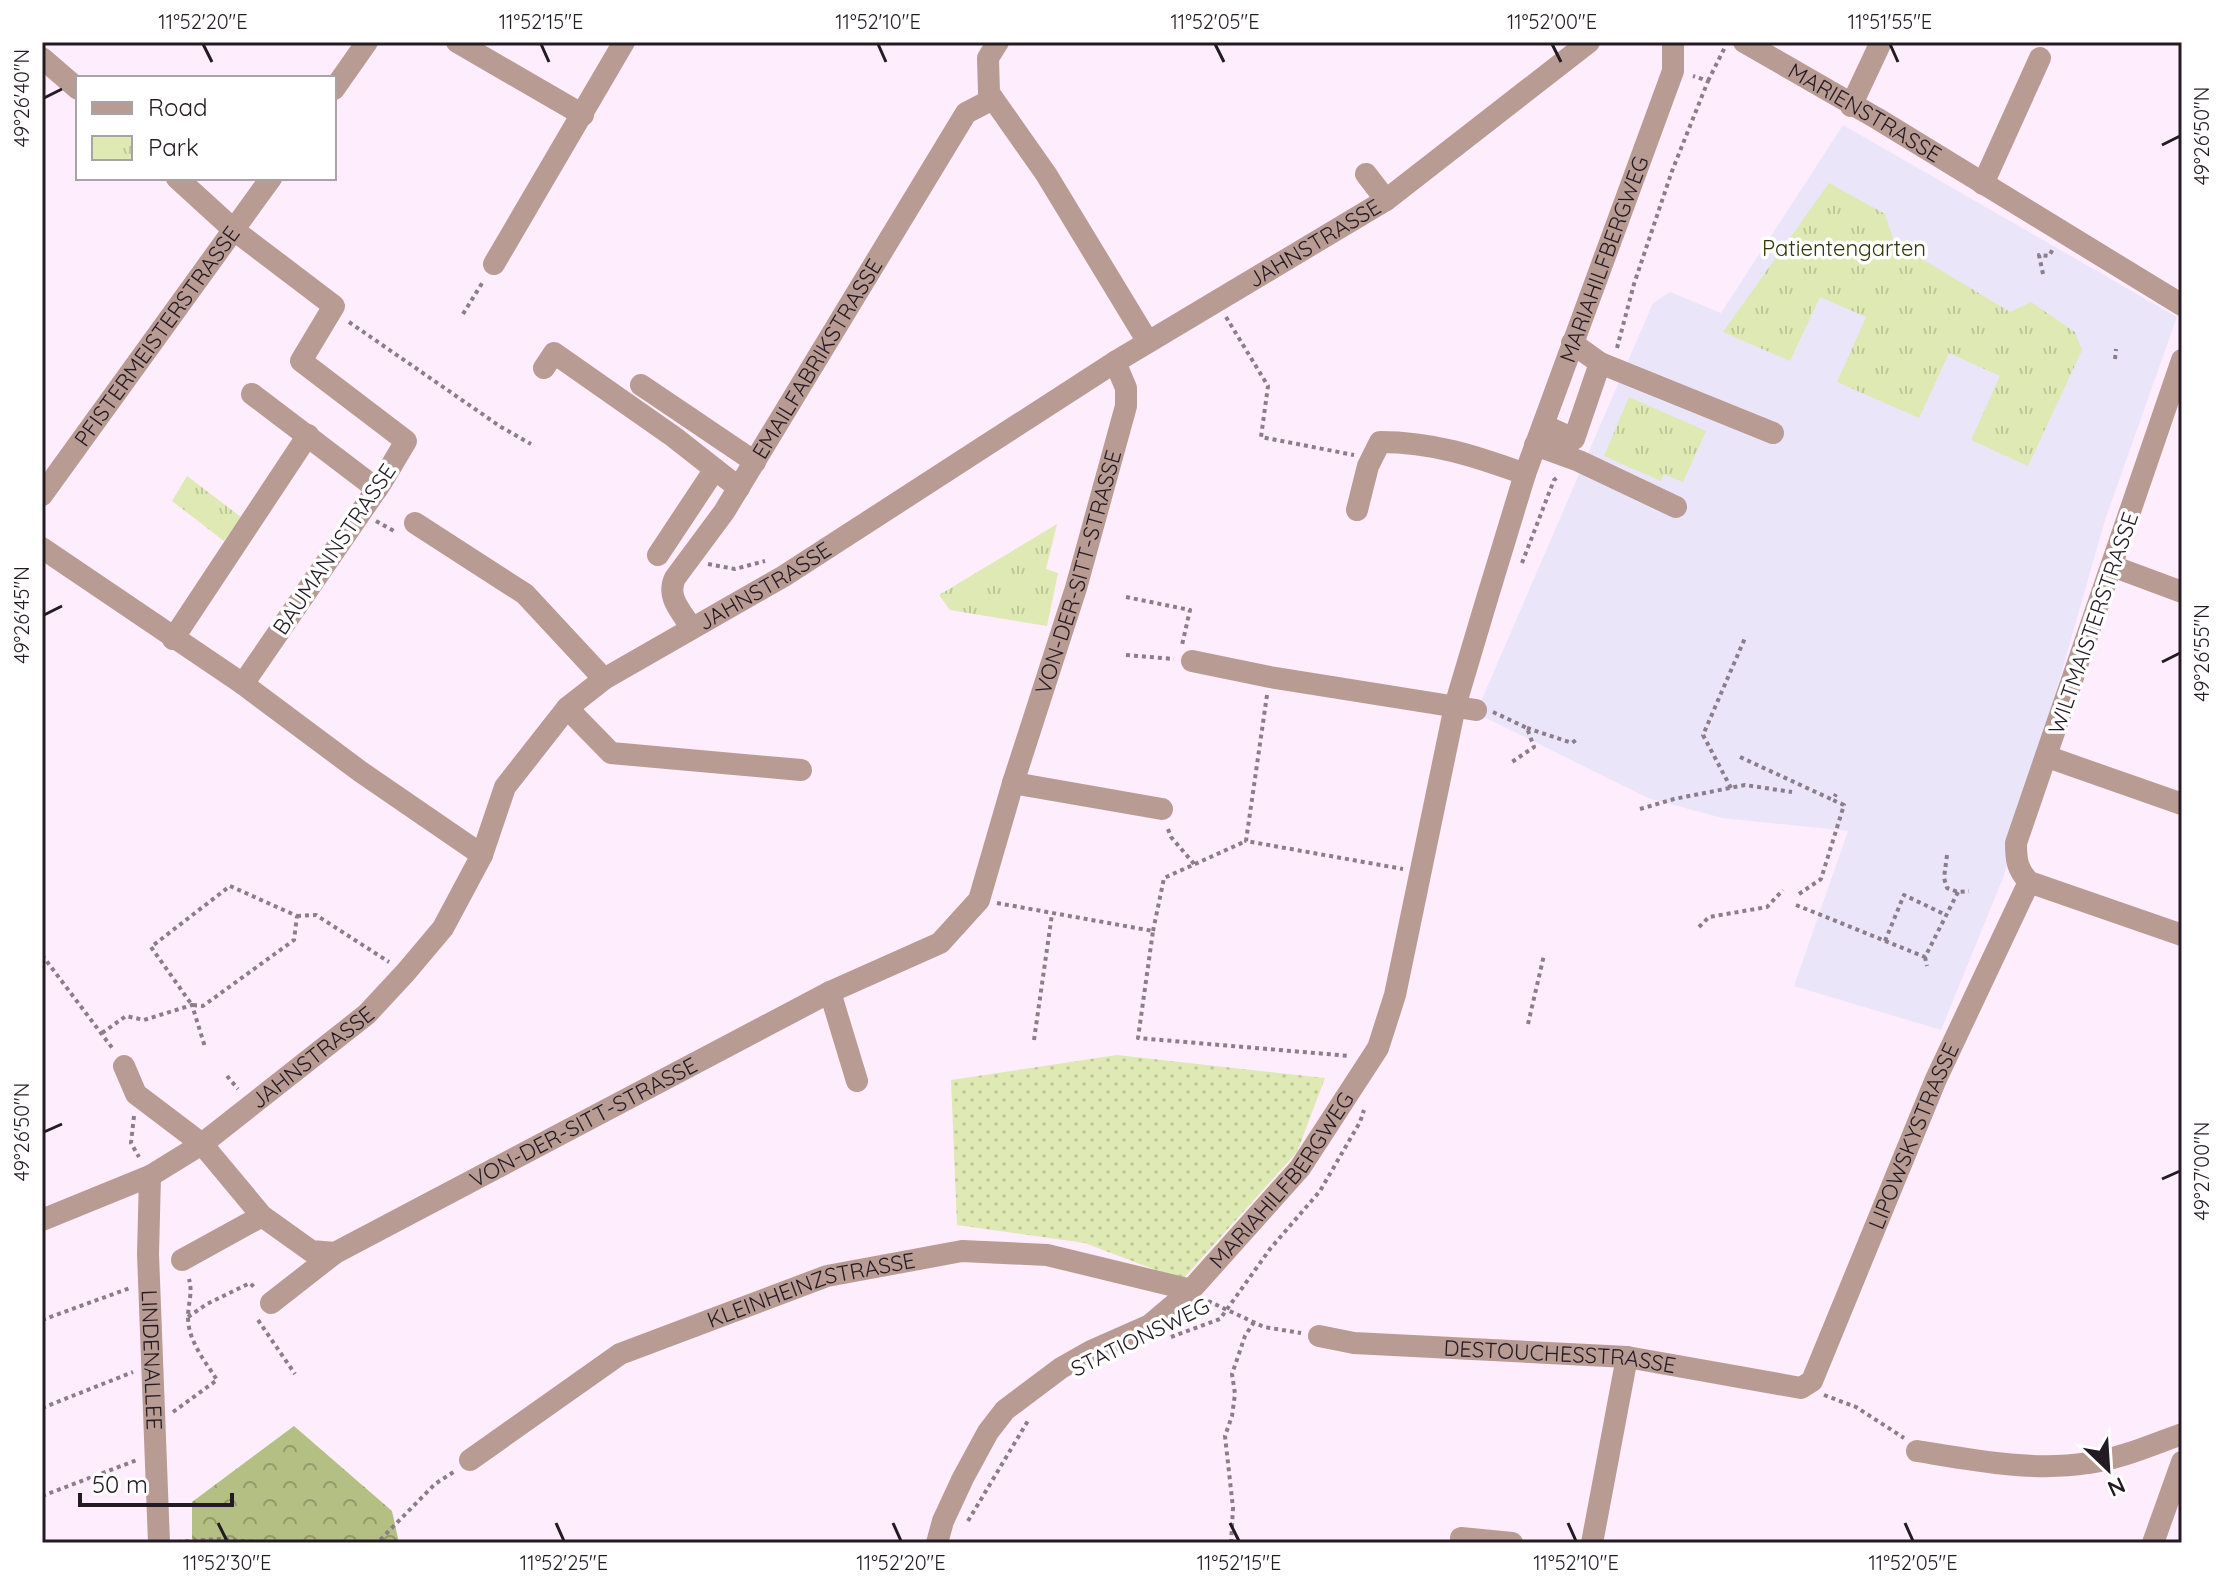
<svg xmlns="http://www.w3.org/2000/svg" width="2224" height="1585" font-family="Quicksand,sans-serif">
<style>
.medical{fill:#ebe5fa}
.forest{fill:url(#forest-crowns)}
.park{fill:url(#park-tufts)}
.garden{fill:url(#garden-dots)}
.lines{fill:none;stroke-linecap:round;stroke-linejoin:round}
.path{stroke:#8b7e8a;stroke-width:4;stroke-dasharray:4 4;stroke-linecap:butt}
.minor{stroke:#b89b93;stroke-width:22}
.ticks{fill:none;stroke:#241a23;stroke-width:3}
.labels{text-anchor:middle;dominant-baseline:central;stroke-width:7;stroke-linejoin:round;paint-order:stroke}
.street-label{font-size:22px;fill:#241a23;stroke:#fff}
.park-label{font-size:22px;fill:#303606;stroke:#fff}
.neatline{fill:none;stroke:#241a23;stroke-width:3}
.ticks-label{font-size:20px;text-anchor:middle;fill:#241a23}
</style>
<defs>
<pattern id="forest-crowns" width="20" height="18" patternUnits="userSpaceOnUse" patternTransform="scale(2)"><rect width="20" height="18" fill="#b4bf83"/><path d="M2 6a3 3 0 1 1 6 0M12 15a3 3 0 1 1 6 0" fill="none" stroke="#929a6b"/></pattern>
<pattern id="park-tufts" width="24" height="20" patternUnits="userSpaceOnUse" patternTransform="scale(2)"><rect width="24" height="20" fill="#dee9b3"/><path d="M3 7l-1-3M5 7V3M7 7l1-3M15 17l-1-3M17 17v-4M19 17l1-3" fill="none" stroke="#bec79a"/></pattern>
<pattern id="garden-dots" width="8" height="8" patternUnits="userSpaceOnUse" patternTransform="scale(2)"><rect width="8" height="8" fill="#dee9b3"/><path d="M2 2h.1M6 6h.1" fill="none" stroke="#bec79a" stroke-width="1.8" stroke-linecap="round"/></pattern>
</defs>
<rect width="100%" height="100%" fill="#feedfc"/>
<path class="medical" d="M1843,125L2177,317L2105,520L2003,878L1941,1030L1794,986L1848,831L1722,818L1648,798L1476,713L1653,303L1670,292L1721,313Z"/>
<path class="forest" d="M294,1426L392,1511L399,1543H192V1502Z"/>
<path class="park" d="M1829,183L1885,214L1894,242L2010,312L2031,302L2075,332L2082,350L2028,466L1971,440L2000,376L1949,353L1919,418L1837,382L1866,317L1820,297L1790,361L1723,332Z
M1629,397L1706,431L1683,482L1664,474L1661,481L1604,456Z
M187,476L241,517L224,541L172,501Z
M1057,524L1046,569L1058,573L1047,626L950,610L939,595Z"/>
<path class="garden" d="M1117,1055L1325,1078L1297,1152L1182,1280L1085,1243L957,1225L951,1080Z"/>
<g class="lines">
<path class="path" d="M1708,81L1725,47
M2043,274L2039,255L2049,256L2053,249
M463,314L484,280
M1226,317L1268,386L1261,437L1354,455
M349,322L501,427L531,444
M1617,348L1634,284L1672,171L1708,81L1693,76
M2115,359L2116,349
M376,521L394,531L397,530
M1522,563L1554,480L1559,476
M708,564L735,569L765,561
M1126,597L1190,610L1182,645
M1126,655L1174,659
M1267,695L1246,841L1403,869
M1493,712L1527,728L1534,747L1512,762
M1527,728L1572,743L1576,740
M1740,757L1833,800
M1731,788L1703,735L1745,638
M1640,809L1674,799L1745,785L1792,792
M1168,829L1171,837L1195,865
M1947,855L1944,878L1947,888L1958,892L1969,891
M230,886L297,916L294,940L203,1006L192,1005L151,947Z
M1799,894L1821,879L1844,805L1833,800L1836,794
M997,903L1153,931L1138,1038L1350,1056
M1796,905L1925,957L1958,892
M297,916L316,915L389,962
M1699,927L1709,917L1767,907L1783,890
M1153,931L1164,878L1246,841
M1885,941L1904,895L1946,915
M42,955L113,1049
M1925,957L1927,966
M1528,1024L1544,955
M102,1033L126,1016L144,1020L192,1005L205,1047
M1034,1040L1052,914
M227,1076L238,1089
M134,1116L131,1143L139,1157
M1208,1301L1264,1327L1301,1333
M188,1317L207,1304L250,1283L256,1289
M42,1320L130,1288
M258,1320L295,1374
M1171,1337L1220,1319L1270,1249L1320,1191L1360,1122L1364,1110
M1824,1395L1856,1407L1904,1438
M42,1408L133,1372
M173,1412L217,1380C205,1361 188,1341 188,1317C188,1304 193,1292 189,1279
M42,1496L137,1460
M968,1521L1029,1419
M177,1542L219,1539L267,1543
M373,1543L380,1540L435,1484L455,1471
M1231,1543L1233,1508L1225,1436L1232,1416L1235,1394L1232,1374L1245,1336L1254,1322"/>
<g class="minor">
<path d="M457,42L583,115"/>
<path d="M998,42L988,58L989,93L1046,174L1148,342"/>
<path id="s1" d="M1744,42L1878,119L2182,305"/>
<path d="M42,58L78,89"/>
<path d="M334,89L367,42"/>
<path d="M1851,106L1881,42"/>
<path d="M1366,174L1386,200"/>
<path d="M177,178L234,230L334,306L301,361L406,441L381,483L243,684"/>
<path d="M1983,184L2040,58"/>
<path d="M494,264L624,42"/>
<path d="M1572,343L1600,363L1773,433"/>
<path d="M2182,360L2016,843C2016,860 2017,869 2029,882L2182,935"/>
<path d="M544,368L554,353L674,437L739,488"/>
<path d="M641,385L755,462"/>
<path d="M252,394L377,489"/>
<path d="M1543,425L1574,439L1600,363"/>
<path d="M1535,445L1579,461L1676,507"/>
<path id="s2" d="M42,495L271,178"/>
<path d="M1357,510L1368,466L1380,442C1433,442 1475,456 1525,474"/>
<path d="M415,523L525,594L604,679"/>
<path d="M42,548L243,684L361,772L482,855"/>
<path d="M658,555L715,469"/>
<path d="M2112,566L2182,592"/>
<path id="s3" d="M691,627C681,611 666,597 675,578L724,512L966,113L993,99"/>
<path d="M173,639L308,435"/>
<path d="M1192,661L1270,677L1476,710"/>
<path d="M567,708L611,753L801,770"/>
<path d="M2048,757L2182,804"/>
<path d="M1013,783L1162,809"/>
<path d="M830,992L857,1081"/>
<path d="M124,1066L136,1094L202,1144L262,1216L311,1251L335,1253"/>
<path id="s4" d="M150,1176L148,1254L159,1543"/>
<path id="s5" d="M42,1220L150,1176L202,1144L367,1014L406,972L443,928L482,855L505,787L567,708L604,679L784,576L1115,362L1386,200L1589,42"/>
<path d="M182,1260L262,1216"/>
<path id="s6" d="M271,1303L335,1253L830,992L940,943L979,900L1013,783L1076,588L1126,406V388L1115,362"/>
<path id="s7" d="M1319,1336L1354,1343L1627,1357L1801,1388L1812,1381L1936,1079L2029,882"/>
<path d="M1917,1451C1972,1460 2032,1472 2088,1463C2120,1459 2151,1445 2182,1434"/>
<path id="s8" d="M470,1460L620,1354L827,1276L962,1251L1047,1255L1183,1288L1189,1292"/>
<path d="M1461,1538L1512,1543"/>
<path id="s9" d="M937,1543L943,1521L963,1478L988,1432L1005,1410L1061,1368L1091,1351L1150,1325L1189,1292L1300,1168L1378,1048L1395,995L1455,706L1486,602L1525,474L1673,71V42"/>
<path d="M1592,1543L1627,1357"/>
<path d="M2153,1543L2182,1462"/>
</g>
</g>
<path class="ticks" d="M203,44L212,62M541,44L549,62M878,44L886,62M1215,44L1224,62M1552,44L1561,62M1890,44L1898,62M44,98L62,89M2162,145L2180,136M44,615L62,606M2162,662L2180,653M44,1132L62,1124M2162,1179L2180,1171M218,1523L227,1541M556,1523L564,1541M893,1523L901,1541M1230,1523L1239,1541M1568,1523L1576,1541M1905,1523L1913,1541"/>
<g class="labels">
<g class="street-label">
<text stroke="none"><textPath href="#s1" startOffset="140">MARIENSTRASSE</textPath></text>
<text stroke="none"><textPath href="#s5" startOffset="1638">JAHNSTRASSE</textPath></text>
<text stroke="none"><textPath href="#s9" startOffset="1502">MARIAHILFBERGWEG</textPath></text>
<text stroke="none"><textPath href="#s2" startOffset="196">PFISTERMEISTERSTRASSE</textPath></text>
<text stroke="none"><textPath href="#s3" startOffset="316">EMAILFABRIKSTRASSE</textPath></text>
<text transform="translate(334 549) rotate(-56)">BAUMANNSTRASSE</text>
<text stroke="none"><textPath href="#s6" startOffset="1162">VON-DER-SITT-STRASSE</textPath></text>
<text stroke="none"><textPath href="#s5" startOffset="990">JAHNSTRASSE</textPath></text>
<text transform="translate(2093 623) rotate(-71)">WILTMAISTERSTRASSE</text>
<text stroke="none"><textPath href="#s5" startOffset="318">JAHNSTRASSE</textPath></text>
<text stroke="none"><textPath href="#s6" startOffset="362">VON-DER-SITT-STRASSE</textPath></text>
<text stroke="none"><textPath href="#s7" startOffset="764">LIPOWSKYSTRASSE</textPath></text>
<text stroke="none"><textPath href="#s9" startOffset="516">MARIAHILFBERGWEG</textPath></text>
<text stroke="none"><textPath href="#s8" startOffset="386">KLEINHEINZSTRASSE</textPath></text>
<text transform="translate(1140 1337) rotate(-26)">STATIONSWEG</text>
<text stroke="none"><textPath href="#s7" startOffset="242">DESTOUCHESSTRASSE</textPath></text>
<text stroke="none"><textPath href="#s4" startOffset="184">LINDENALLEE</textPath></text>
</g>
<g class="park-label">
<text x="1844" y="248">Patientengarten</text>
</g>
</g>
<rect width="2224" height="1585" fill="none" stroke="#ffffff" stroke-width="88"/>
<rect x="76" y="76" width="260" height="104" fill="#ffffff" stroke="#a7a3a7" stroke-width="2"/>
<rect x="92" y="102" width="40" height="12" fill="#b89b93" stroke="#a7a3a7" stroke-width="2"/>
<text x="148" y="116" font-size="24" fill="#241a23">Road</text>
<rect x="92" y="136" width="40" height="24" fill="url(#park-tufts)" stroke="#a7a3a7" stroke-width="2"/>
<text x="148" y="156" font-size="24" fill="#241a23">Park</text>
<g transform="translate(2108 1469) rotate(155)" stroke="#ffffff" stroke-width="6" paint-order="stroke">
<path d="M0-6L14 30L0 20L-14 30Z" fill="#241a23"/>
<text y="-12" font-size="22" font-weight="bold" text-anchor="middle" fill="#241a23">N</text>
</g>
<path d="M80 1493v12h152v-12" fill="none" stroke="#241a23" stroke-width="4"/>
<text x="92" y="1493" font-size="24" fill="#241a23" stroke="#ffffff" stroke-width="6" paint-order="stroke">50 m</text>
<rect x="44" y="44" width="2136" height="1497" class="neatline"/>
<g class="ticks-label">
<text x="203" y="29">11°52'20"E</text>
<text x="541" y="29">11°52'15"E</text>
<text x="878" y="29">11°52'10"E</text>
<text x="1215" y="29">11°52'05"E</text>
<text x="1552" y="29">11°52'00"E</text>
<text x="1890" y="29">11°51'55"E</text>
<text transform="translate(22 98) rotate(-90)" y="7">49°26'40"N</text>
<text transform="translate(2202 136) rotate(-90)" y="7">49°26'50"N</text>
<text transform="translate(22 615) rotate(-90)" y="7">49°26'45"N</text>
<text transform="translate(2202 653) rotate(-90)" y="7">49°26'55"N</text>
<text transform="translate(22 1132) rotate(-90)" y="7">49°26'50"N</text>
<text transform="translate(2202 1171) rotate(-90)" y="7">49°27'00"N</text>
<text x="227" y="1570">11°52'30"E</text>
<text x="564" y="1570">11°52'25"E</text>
<text x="901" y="1570">11°52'20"E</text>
<text x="1239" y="1570">11°52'15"E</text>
<text x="1576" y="1570">11°52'10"E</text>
<text x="1913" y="1570">11°52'05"E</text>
</g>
</svg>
